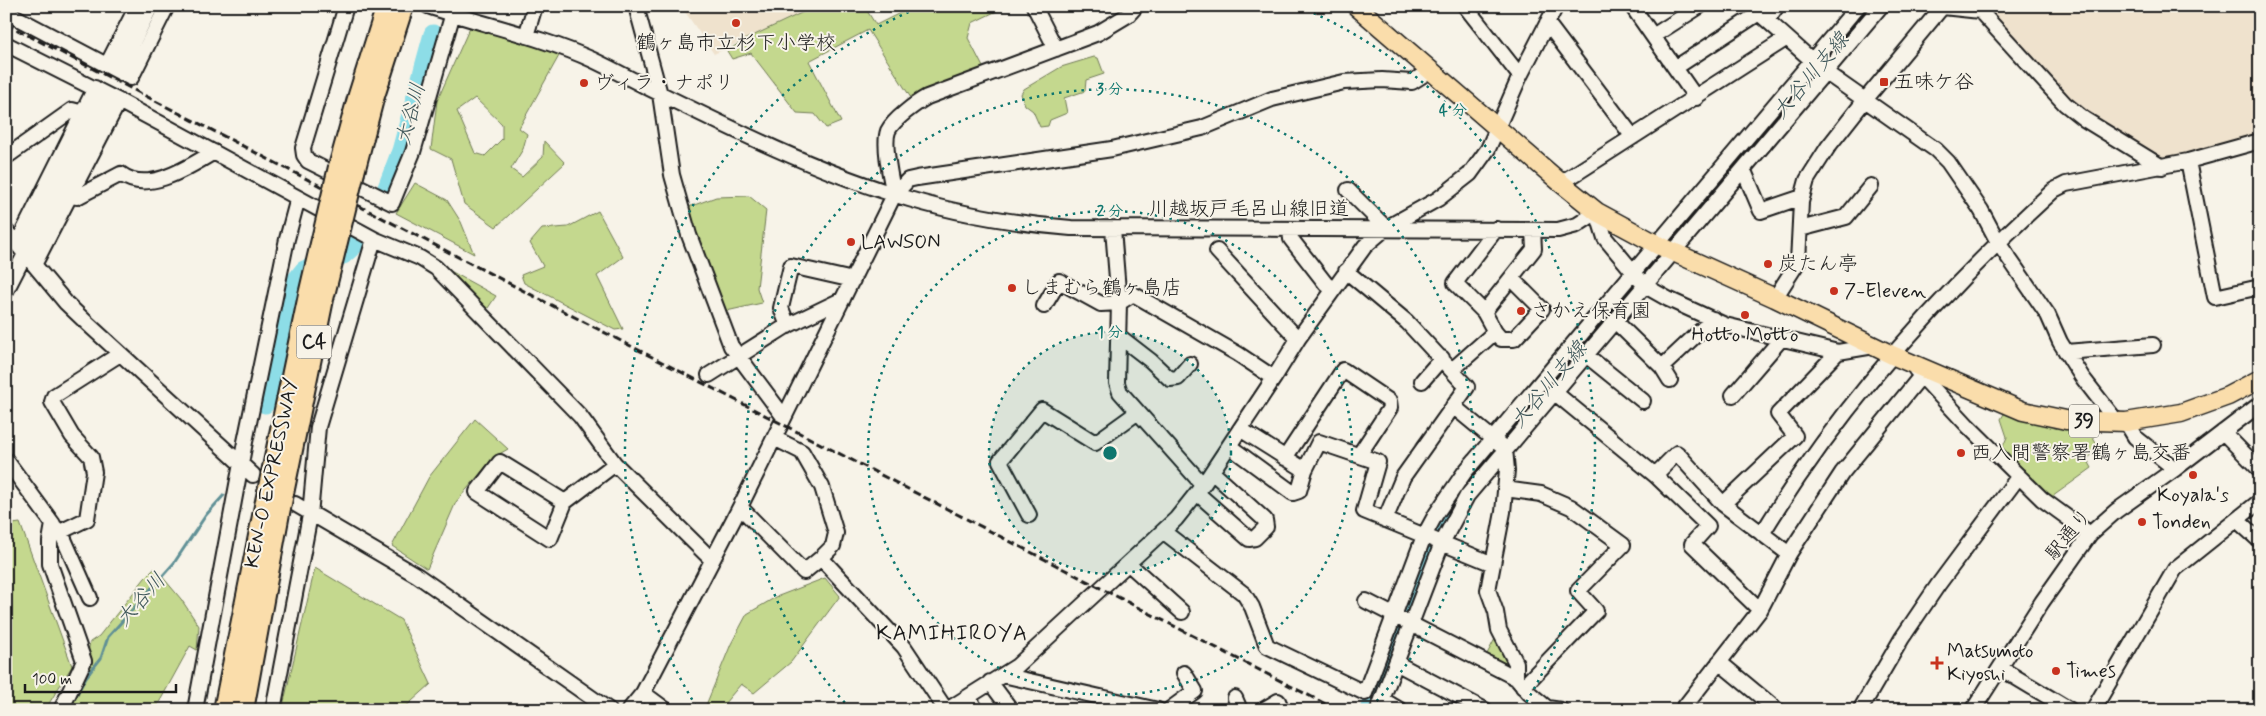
<svg xmlns="http://www.w3.org/2000/svg" width="2266" height="716" font-family="Mynerve,'Klee One',sans-serif">
<style>
.built{fill:#efe2cd}
.green{fill:#c4d88e;stroke:#707a55;fill-rule:evenodd}
.lines{fill:none;stroke-linecap:round;stroke-linejoin:round}
.stream{stroke:#609096;stroke-width:3}
.river{stroke:#8ddde7;stroke-width:19}
.minor-tunnel{stroke:#d6d3c9;stroke-width:14;stroke-dasharray:14 7;stroke-linecap:butt}
.minor-casing{stroke:#1c1c1c;stroke-width:18}
.major-casing{stroke:#1c1c1c;stroke-width:21}
.highway-casing{stroke:#1c1c1c;stroke-width:24}
.minor{stroke:#f7f3e8;stroke-width:14}
.major{stroke:#faddab;stroke-width:18}
.highway{stroke:#faddab;stroke-width:20}
.rail{stroke:#1c1c1c;stroke-width:3;stroke-dasharray:8 4;stroke-linecap:butt}
.highway-bridge-casing{stroke:#1c1c1c;stroke-width:24;stroke-linecap:butt}
.highway-bridge{stroke:#faddab;stroke-width:20}
.ring{fill:none;stroke:#0f766e;stroke-width:2.5;stroke-dasharray:2.5 5}
.poi-dot{fill:#c8321e;stroke:#f7f3e8;stroke-width:2}
.labels{text-anchor:middle;dominant-baseline:central;stroke-width:4;stroke-linejoin:round;paint-order:stroke}
.shield{fill:#f7f3e8;stroke:#5e5c59;stroke-width:1}
.shield-label{font-size:19px;font-weight:bold;fill:#1c1c1c}
.poi-label{font-size:20px;fill:#1c1c1c;stroke:#f7f3e8;text-anchor:start}
.street-label{font-size:20px;fill:#1c1c1c;stroke:#f7f3e8}
.water-label{font-size:21px;font-style:italic;fill:#3e5659;stroke:#f7f3e8}
.quarter-label{font-size:22px;letter-spacing:1px;fill:#1c1c1c;stroke:#f7f3e8}
.centre{fill:#0f766e;stroke:#f7f3e8;stroke-width:2.5}
.ring-label{font-size:15px;text-anchor:middle;font-weight:bold;fill:#0f766e;stroke:#f7f3e8;stroke-width:4;stroke-linejoin:round;paint-order:stroke}
</style>
<rect width="100%" height="100%" fill="#f7f3e8"/>
<filter id="ink" filterUnits="userSpaceOnUse"><feTurbulence type="fractalNoise" baseFrequency=".02" numOctaves="2"/><feDisplacementMap in="SourceGraphic" scale="10" xChannelSelector="R" yChannelSelector="G"/><feConvolveMatrix kernelMatrix="1 2 1 2 8 2 1 2 1" color-interpolation-filters="sRGB"/></filter>
<g filter="url(#ink)">
<path class="built" d="M681,6H815L714,54Z
M1982,6H2260V137L2174,160L2155,159L2066,99Z"/>
<path class="green" d="M816,6H864L876,25L914,6H1007L972,23L968,38L984,69L911,98L868,30L809,61L841,122L826,128L815,114L797,113L751,53L732,59L727,51L744,40Z
M470,27L560,54L519,128L527,134L523,149L511,169L522,177L543,157L544,141L565,163L496,227L464,204L451,159L431,149L437,101ZM475,98L502,124V139L485,156L475,153L457,111Z
M1094,57L1098,58L1104,74L1086,80L1085,91L1064,98L1067,113L1050,120L1048,126L1040,127L1033,111L1025,105L1021,94L1024,89L1061,67Z
M415,183L447,200L461,222L474,254L396,213Z
M749,196L766,210L757,288L762,303L722,312L686,208L716,197Z
M598,211L623,257L597,276L623,329L615,330L524,283L521,275L543,266L530,243L542,229L568,227Z
M392,239L496,296L484,314Z
M2005,412L2086,427L2099,448L2087,459L2092,468L2049,499L2001,451L2007,437L2001,419Z
M475,419L508,449L494,457L456,502L427,569L392,546L429,477Z
M20,523L72,666L45,710H6V525Z
M155,568L181,599L199,626L197,650L190,646L155,710H63L88,652L90,642L99,636L145,578Z
M315,568L401,620L431,684L402,710H282Z
M825,578L840,596L791,662L754,693L741,684L719,710H704L731,644L747,614L776,597Z
M1496,637L1514,671L1486,660L1487,654Z"/>
<g class="lines">
<path class="stream" d="M72,703L86,677L101,658L108,637L174,563L206,515L224,495"/>
<path class="river" d="M385,193L401,151L433,34
M265,404L287,298L293,284L304,270L343,255L359,241
M1369,710L1435,534L1465,485L1870,6"/>
<path class="minor-tunnel" d="M104,100L121,67"/>
<defs>
<path id="minor" d="M346,6L303,148L304,155L308,161L392,203L413,152L455,6
M428,6C483,25 540,36 593,60C616,71 638,83 661,94C736,131 813,169 893,194C951,213 1010,223 1071,228L1558,230L1577,225L1597,212L1605,238L1645,286L1668,299L1725,325L1838,352L1874,346
M636,6L660,94L672,175L689,235L731,346L784,417
M1034,6L1056,49
M1136,6L1128,15L1098,33L927,97C916,103 893,120 888,131C883,145 891,180 894,195L908,180L917,178L1112,149L1202,128L1272,99L1344,82L1382,80L1412,82L1431,70
M1465,6L1520,76
M1638,6L1634,9L1696,98
M1751,6L1825,72L1936,150L1948,162L1981,210L1999,244L2048,315L2060,342L2082,377L2117,422
M1943,7L1980,11L2065,104L2084,119L2162,167
M6,12L131,78L167,6
M1767,20L1777,6
M1547,23L1633,137
M526,36L535,6
M1653,36L1700,6
M6,44L119,101L34,265
M107,65L137,6
M121,67L151,6
M1675,68L1759,13
M119,101L374,239L318,427L310,515L273,710
M6,157L72,110L83,113
M2188,161L2215,297L2260,287
M1744,171L1761,211L1802,197
M1561,183L1787,38
M1348,190L1386,228
M71,195L77,197L121,174C148,195 190,166 214,152
M1113,229L1119,303L1117,383L1120,392L1203,485
M1290,229L1291,239L1326,284L1333,289
M1800,229L1846,217L1871,186
M6,231L66,303L88,324L253,475
M374,239L420,258L436,268L580,416L615,464L712,560
M17,244L95,88
M1217,251L1298,339
M1346,271L1407,322L1467,387L1403,477L1385,520
M1511,278L1534,249L1533,230
M6,291L104,100
M1775,298L1798,262L1801,202L1807,180L1828,147L1865,100L1943,6
M1044,306L1059,281L1101,304L1119,303L1133,294L1238,354L1274,378
M1484,312L1511,278L1542,309L1514,339H1501L1495,332L1484,312L1455,283L1496,229
M1615,321L1662,367L1670,380
M788,326L781,308L791,266L853,280
M1120,337L1151,361L1170,379L1178,378L1190,364
M2066,352L2153,345
M1586,355L1643,401
M1662,367L1713,319
M1452,370L1495,332
M1916,370L1968,426L2042,499L2090,534
M709,375L785,327L843,299
M1422,381L1442,358
M1554,392L1655,475L1708,526L1692,544L1760,610
M1733,395L1782,338
M1453,406L1505,449L1507,470L1503,512L1488,590L1496,612L1499,630L1516,663V678L1529,693L1547,708L1561,710
M2126,422L2135,437L2175,469
M1240,429L1305,470
M2223,432L2260,470
M774,438L802,452L822,487L836,533L833,546L821,558L904,647L946,710
M1229,446L1293,493L1299,491L1305,470L1319,442L1378,462L1364,511L1493,564
M1285,458L1343,370L1389,401L1390,408L1359,455
M6,460L53,524L50,541V564L84,661L61,710
M1655,475L1677,453L1723,504L1789,554
M1505,489L1541,494L1571,507L1623,545L1578,591L1596,611L1523,687
M1197,493L1249,539L1255,538L1266,527L1265,520L1212,472
M565,502L500,462L477,492L550,539L565,502L615,464
M295,504L418,576L609,710
M1723,504L1795,436L1778,414L1838,352
M740,507L804,572L821,558
M1029,515L1000,461L1042,410L1095,443L1138,412
M2237,520L2260,541
M55,527L63,537L90,598
M60,532L87,519L94,472L91,457L72,436L52,402L54,396L120,354
M1164,532L1244,594L1252,607L1267,646L1365,693L1424,536L1436,514L1464,473L1858,6
M1762,534C1840,405 1943,291 2054,190L2066,184L2188,161L2260,141
M1129,564L1182,612
M1366,601L1516,678
M1719,662L1777,710
M1396,663L1485,710
M2000,668L2070,710
M1003,675L1158,710
M990,682L1011,710
M643,693L740,507L894,195
M968,697L976,710
M1235,698L1240,710
M1383,700L1400,710
M195,710L245,442L287,239L298,198
M629,710L643,693L666,710
M947,710L1017,666L1176,519L1203,485L1274,378L1298,339L1365,246L1386,228L1438,199L1470,174L1488,149L1520,76L1556,6
M1169,710L1195,691L1184,673
M1263,710L1278,701L1282,710
M1378,710L1442,543L1467,496L1881,6
M1682,710L1760,610L1789,554L1842,473L1921,376
M1860,710L1902,638L1938,585L2019,476
M1973,710L2042,602L2090,534L2116,511L2175,469L2260,404
M2093,710L2175,569L2260,501"/>
<path id="major" d="M1356,6L1561,183L1597,212L1658,245L1775,298L1892,355L2023,411L2066,420L2126,422L2181,413L2228,396L2260,379"/>
<path id="highway" d="M339,167L359,95L387,6
M354,172L373,99L403,6
M224,710L265,506
M243,710L279,513"/>
</defs>
<use href="#minor" class="minor-casing"/>
<use href="#major" class="major-casing"/>
<use href="#highway" class="highway-casing"/>
<use href="#minor" class="minor"/>
<use href="#major" class="major"/>
<use href="#highway" class="highway"/>
<path class="rail" d="M6,24L1337,710"/>
<defs>
<path id="highway-bridge" d="M265,506L309,295L339,167
M279,513L323,299L354,172"/>
</defs>
<use href="#highway-bridge" class="highway-bridge-casing"/>
<use href="#highway-bridge" class="highway-bridge"/>
</g>
</g>
<circle cx="1110" cy="453" r="121" fill="#0f766e" fill-opacity=".12"/>
<g class="ring">
<circle cx="1110" cy="453" r="121"/>
<circle cx="1110" cy="453" r="242"/>
<path d="M850 708A364 364 0 1 1 1370 708"/>
<path d="M696 706A485 485 0 0 1 920 7M1300 7A485 485 0 0 1 1524 706"/>
</g>
<g class="poi-dot">
<circle cx="736" cy="23" r="5"/>
<rect x="1879" y="77" width="10" height="10" rx="2.5"/>
<circle cx="584" cy="83" r="5"/>
<circle cx="851" cy="242" r="5"/>
<circle cx="1768" cy="264" r="5"/>
<circle cx="1012" cy="288" r="5"/>
<circle cx="1834" cy="291" r="5"/>
<circle cx="1521" cy="311" r="5"/>
<circle cx="1745" cy="315" r="5"/>
<circle cx="1961" cy="453" r="5"/>
<circle cx="2193" cy="475" r="5"/>
<circle cx="2142" cy="522" r="5"/>
<path d="M1934.5 655.5h5v5h5v5h-5v5h-5v-5h-5v-5h5z"/>
<circle cx="2056" cy="671" r="5"/>
</g>
<g class="labels">
<g class="shield">
<rect x="296.5" y="325.5" width="35" height="33" rx="4"/>
<rect x="2069" y="404.5" width="30" height="33" rx="4"/>
</g>
<g class="shield-label">
<text x="314" y="342">C4</text>
<text x="2084" y="421">39</text>
</g>
<g class="poi-label">
<text x="736" y="43" text-anchor="middle">鶴ヶ島市立杉下小学校</text>
<text x="1894" y="82">五味ケ谷</text>
<text x="594" y="83">ヴィラ・ナポリ</text>
<text x="861" y="242">LAWSON</text>
<text x="1778" y="264">炭たん亭</text>
<text x="1022" y="288">しまむら鶴ヶ島店</text>
<text x="1844" y="291">7-Eleven</text>
<text x="1531" y="311">さかえ保育園</text>
<text x="1745" y="335" text-anchor="middle">Hotto Motto</text>
<text x="1971" y="453">西入間警察署鶴ヶ島交番</text>
<text x="2193" y="495" text-anchor="middle">Koyala's</text>
<text x="2152" y="522">Tonden</text>
<text x="1947" y="651">Matsumoto<tspan x="1947" dy="23">Kiyoshi</tspan></text>
<text x="2066" y="671">Times</text>
</g>
<g class="street-label">
<text x="1249" y="209">川越坂戸毛呂山線旧道</text>
<text transform="translate(272 473) rotate(-78)">KEN-O EXPRESSWAY</text>
<text transform="translate(2069 535) rotate(-50)">駅通り</text>
</g>
<g class="water-label">
<text transform="translate(1811 76) rotate(-50)">大谷川支線</text>
<text transform="translate(411 114) rotate(-75)">大谷川</text>
<text transform="translate(1549 385) rotate(-50)">大谷川支線</text>
<text transform="translate(141 600) rotate(-48)">大谷川</text>
</g>
<g class="quarter-label">
<text x="952" y="634">KAMIHIROYA</text>
</g>
</g>
<circle cx="1110" cy="453" r="8" class="centre"/>
<g class="ring-label">
<text x="1110" y="94">3 分</text>
<text x="1453" y="115">4 分</text>
<text x="1110" y="216">2 分</text>
<text x="1110" y="337">1 分</text>
</g>
<rect width="2266" height="716" fill="none" stroke="#f7f3e8" stroke-width="25"/>
<rect x="12" y="12" width="2241" height="691" fill="none" stroke="#1c1c1c" stroke-width="2" filter="url(#ink)"/>
<path d="M25 684v8h151v-8" fill="none" stroke="#1c1c1c" stroke-width="2.5"/>
<text x="32" y="684" font-size="15" fill="#1c1c1c" stroke="#f7f3e8" stroke-width="4" paint-order="stroke">100 m</text>
</svg>
